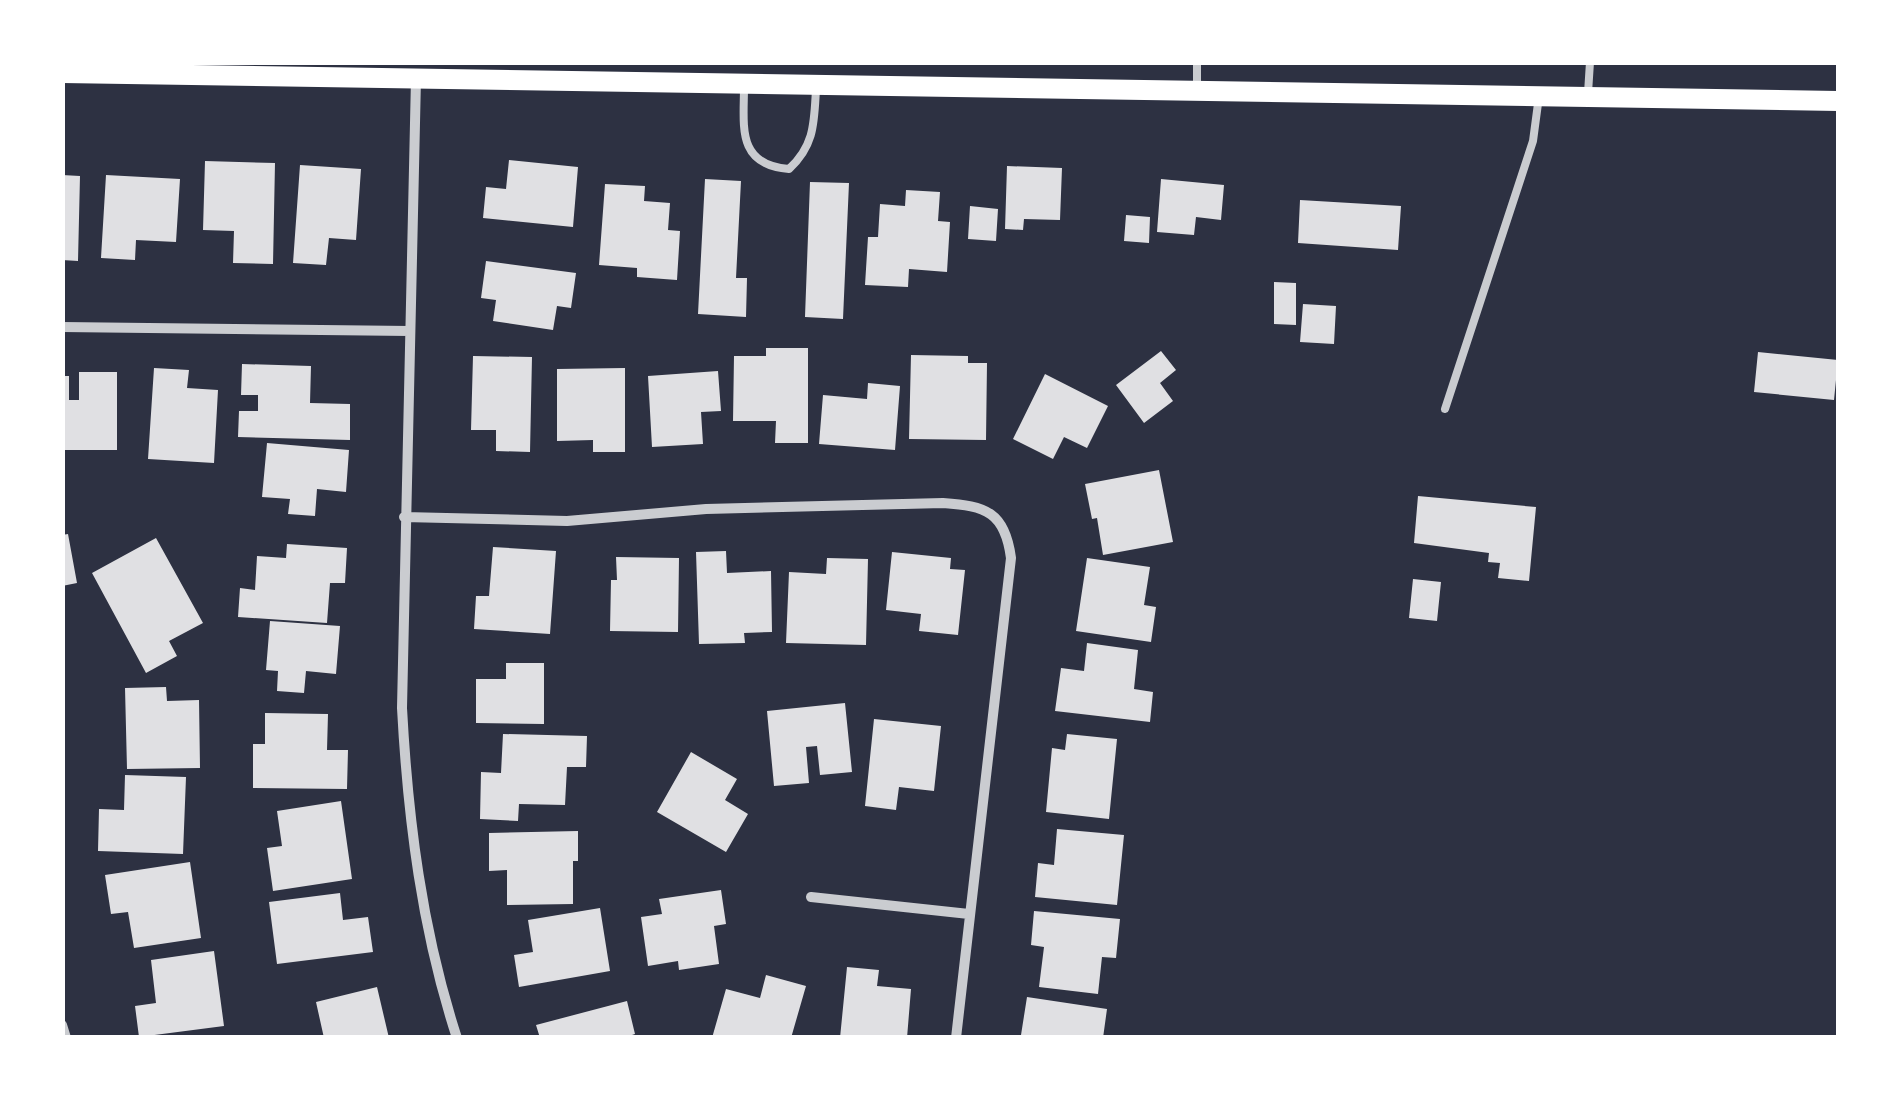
<svg xmlns="http://www.w3.org/2000/svg" width="1901" height="1100" font-family="Cabin,sans-serif">
<style>
.building{fill:#e0e0e3}
.lines{fill:none;stroke-linecap:round;stroke-linejoin:round}
.service{stroke:#caccd0;stroke-width:8}
.minor{stroke:#caccd0;stroke-width:10}
.secondary{stroke:#fff;stroke-width:20}
</style>
<rect width="100%" height="100%" fill="#2d3142"/>
<path class="building" d="M509,160L578,167L573,227L483,218L486,187L506,189Z
M205,161L275,163L273,264L233,263L234,231L203,230Z
M300,165L361,169L356,240L329,238L326,265L293,263Z
M1007,166L1062,168L1060,220L1024,219L1023,230L1005,229Z
M62,175L80,176L78,261L62,260Z
M106,175L180,179L176,242L136,240L135,260L101,258Z
M705,179L741,181L736,278H747L746,317L698,314Z
M1161,179L1224,185L1221,220L1196,217L1194,235L1157,232Z
M810,182L849,183L843,319L805,317Z
M605,184L645,186L644,201L670,203L668,230L680,231L677,280L637,277V268L599,265Z
M906,190L940,192L938,221L950,222L947,272L909,269L908,287L865,285L868,237H878L880,204L905,206Z
M1300,200L1401,206L1398,250L1298,243Z
M970,206L998,209L996,241L968,239Z
M1126,215L1150,217L1149,243L1124,241Z
M486,261L576,273L571,308L557,306L553,330L493,321L496,300L481,298Z
M1274,282L1296,283V325L1274,324Z
M1303,304L1336,306L1334,344L1300,342Z
M766,348H808V443H775L776,421H733L734,356H766Z
M1161,351L1176,370L1160,383L1173,401L1144,423L1116,385Z
M1758,352L1838,360L1834,400L1754,392Z
M911,355L968,356V363H987L986,440L909,439Z
M473,356L532,357L530,452L496,451V430H471Z
M242,364L311,366L310,403L350,404V440L238,437L239,411H258V395H241Z
M154,368L189,370L187,388L218,390L214,463L148,459Z
M625,368V452H593V440L557,441V369Z
M718,371L721,411L701,412L703,444L652,447L648,376Z
M79,372H117V450H62V376H69V400H79Z
M1045,374L1108,406L1087,448L1064,437L1053,459L1013,439Z
M868,383L900,386L895,450L819,444L823,395L867,399Z
M267,443L349,450L346,492L317,489L315,516L288,514L290,499L262,497Z
M1159,470L1173,542L1103,555L1097,518L1092,519L1085,484Z
M1418,496L1536,507L1529,581L1498,578L1500,563L1488,562L1489,553L1414,543Z
M68,534L77,583L62,586V535Z
M156,538L203,623L169,641L177,656L146,673L92,573Z
M287,544L347,548L345,583H330L327,623L238,617L240,588L255,590L257,556L286,558Z
M493,547L556,551L550,634L474,629L476,596H489Z
M726,551L727,573L771,571L772,632L744,633L745,643L699,644L696,552Z
M892,552L951,558L950,569L965,570L958,635L919,631L921,614L886,610Z
M616,557L679,558L678,632L610,631L611,580H617Z
M827,558L868,559L866,645L786,643L789,572L826,574Z
M1087,558L1150,567L1144,605L1156,607L1151,642L1076,631Z
M1413,579L1441,582L1437,621L1409,618Z
M270,621L340,626L336,674L306,671L304,693L277,691L278,671L266,670Z
M1087,643L1138,650L1134,689L1153,692L1150,722L1055,711L1061,668L1084,671Z
M506,663H544V724L476,723V679H506Z
M166,687L167,701L199,700L200,768L127,769L125,688Z
M845,703L852,772L820,775L817,746L806,747L809,783L774,786L767,711Z
M265,713L328,714L327,750H348L347,789L253,788V744H265Z
M874,719L941,726L934,791L899,787L896,810L865,806Z
M503,734L587,736L586,767H567L565,805L519,804L518,821L480,819L481,772L501,773Z
M1067,734L1117,739L1109,819L1046,812L1052,748L1065,750Z
M691,752L737,779L725,800L748,814L726,852L657,812Z
M125,775L186,777L183,854L98,851L99,809L124,810Z
M341,801L352,879L273,891L267,848L282,846L277,811Z
M1057,829L1124,835L1117,905L1035,897L1038,863L1054,865Z
M578,831V861H573V904L507,905V870L489,871V833Z
M190,862L201,938L134,948L128,912L111,914L105,875Z
M721,890L726,924L714,926L719,964L679,970L678,961L648,966L641,917L662,914L659,899Z
M340,893L343,920L368,917L373,952L277,964L269,902Z
M600,908L610,971L519,987L514,955L533,952L528,920Z
M1034,911L1120,919L1116,958L1102,957L1098,994L1039,987L1044,947L1031,945Z
M214,951L224,1026L139,1037L135,1006L156,1003L151,960Z
M847,967L879,970L877,986L911,989L907,1038H840Z
M766,975L806,986L791,1038H712L726,989L760,998Z
M377,987L389,1038H324L316,1002Z
M1027,997L1107,1009L1103,1038L1021,1035Z
M627,1001L635,1034L623,1038H540L536,1025Z"/>
<g class="lines">
<path class="service" d="M744,86C744,126 736,165 789,169C815,145 814,122 816,89
M1197,90V62
M1588,93L1590,62
M1445,409L1533,141L1539,96"/>
<path class="minor" d="M416,78L402,708C408,820 422,931 457,1038
M62,327L410,331
M404,517L567,521L706,509L943,503C986,506 1005,512 1011,558L956,1038
M811,897L969,914
M62,1025L66,1038"/>
<path class="secondary" d="M62,73L1838,101"/>
</g>
<rect width="1901" height="1100" fill="none" stroke="#ffffff" stroke-width="130"/>
</svg>
